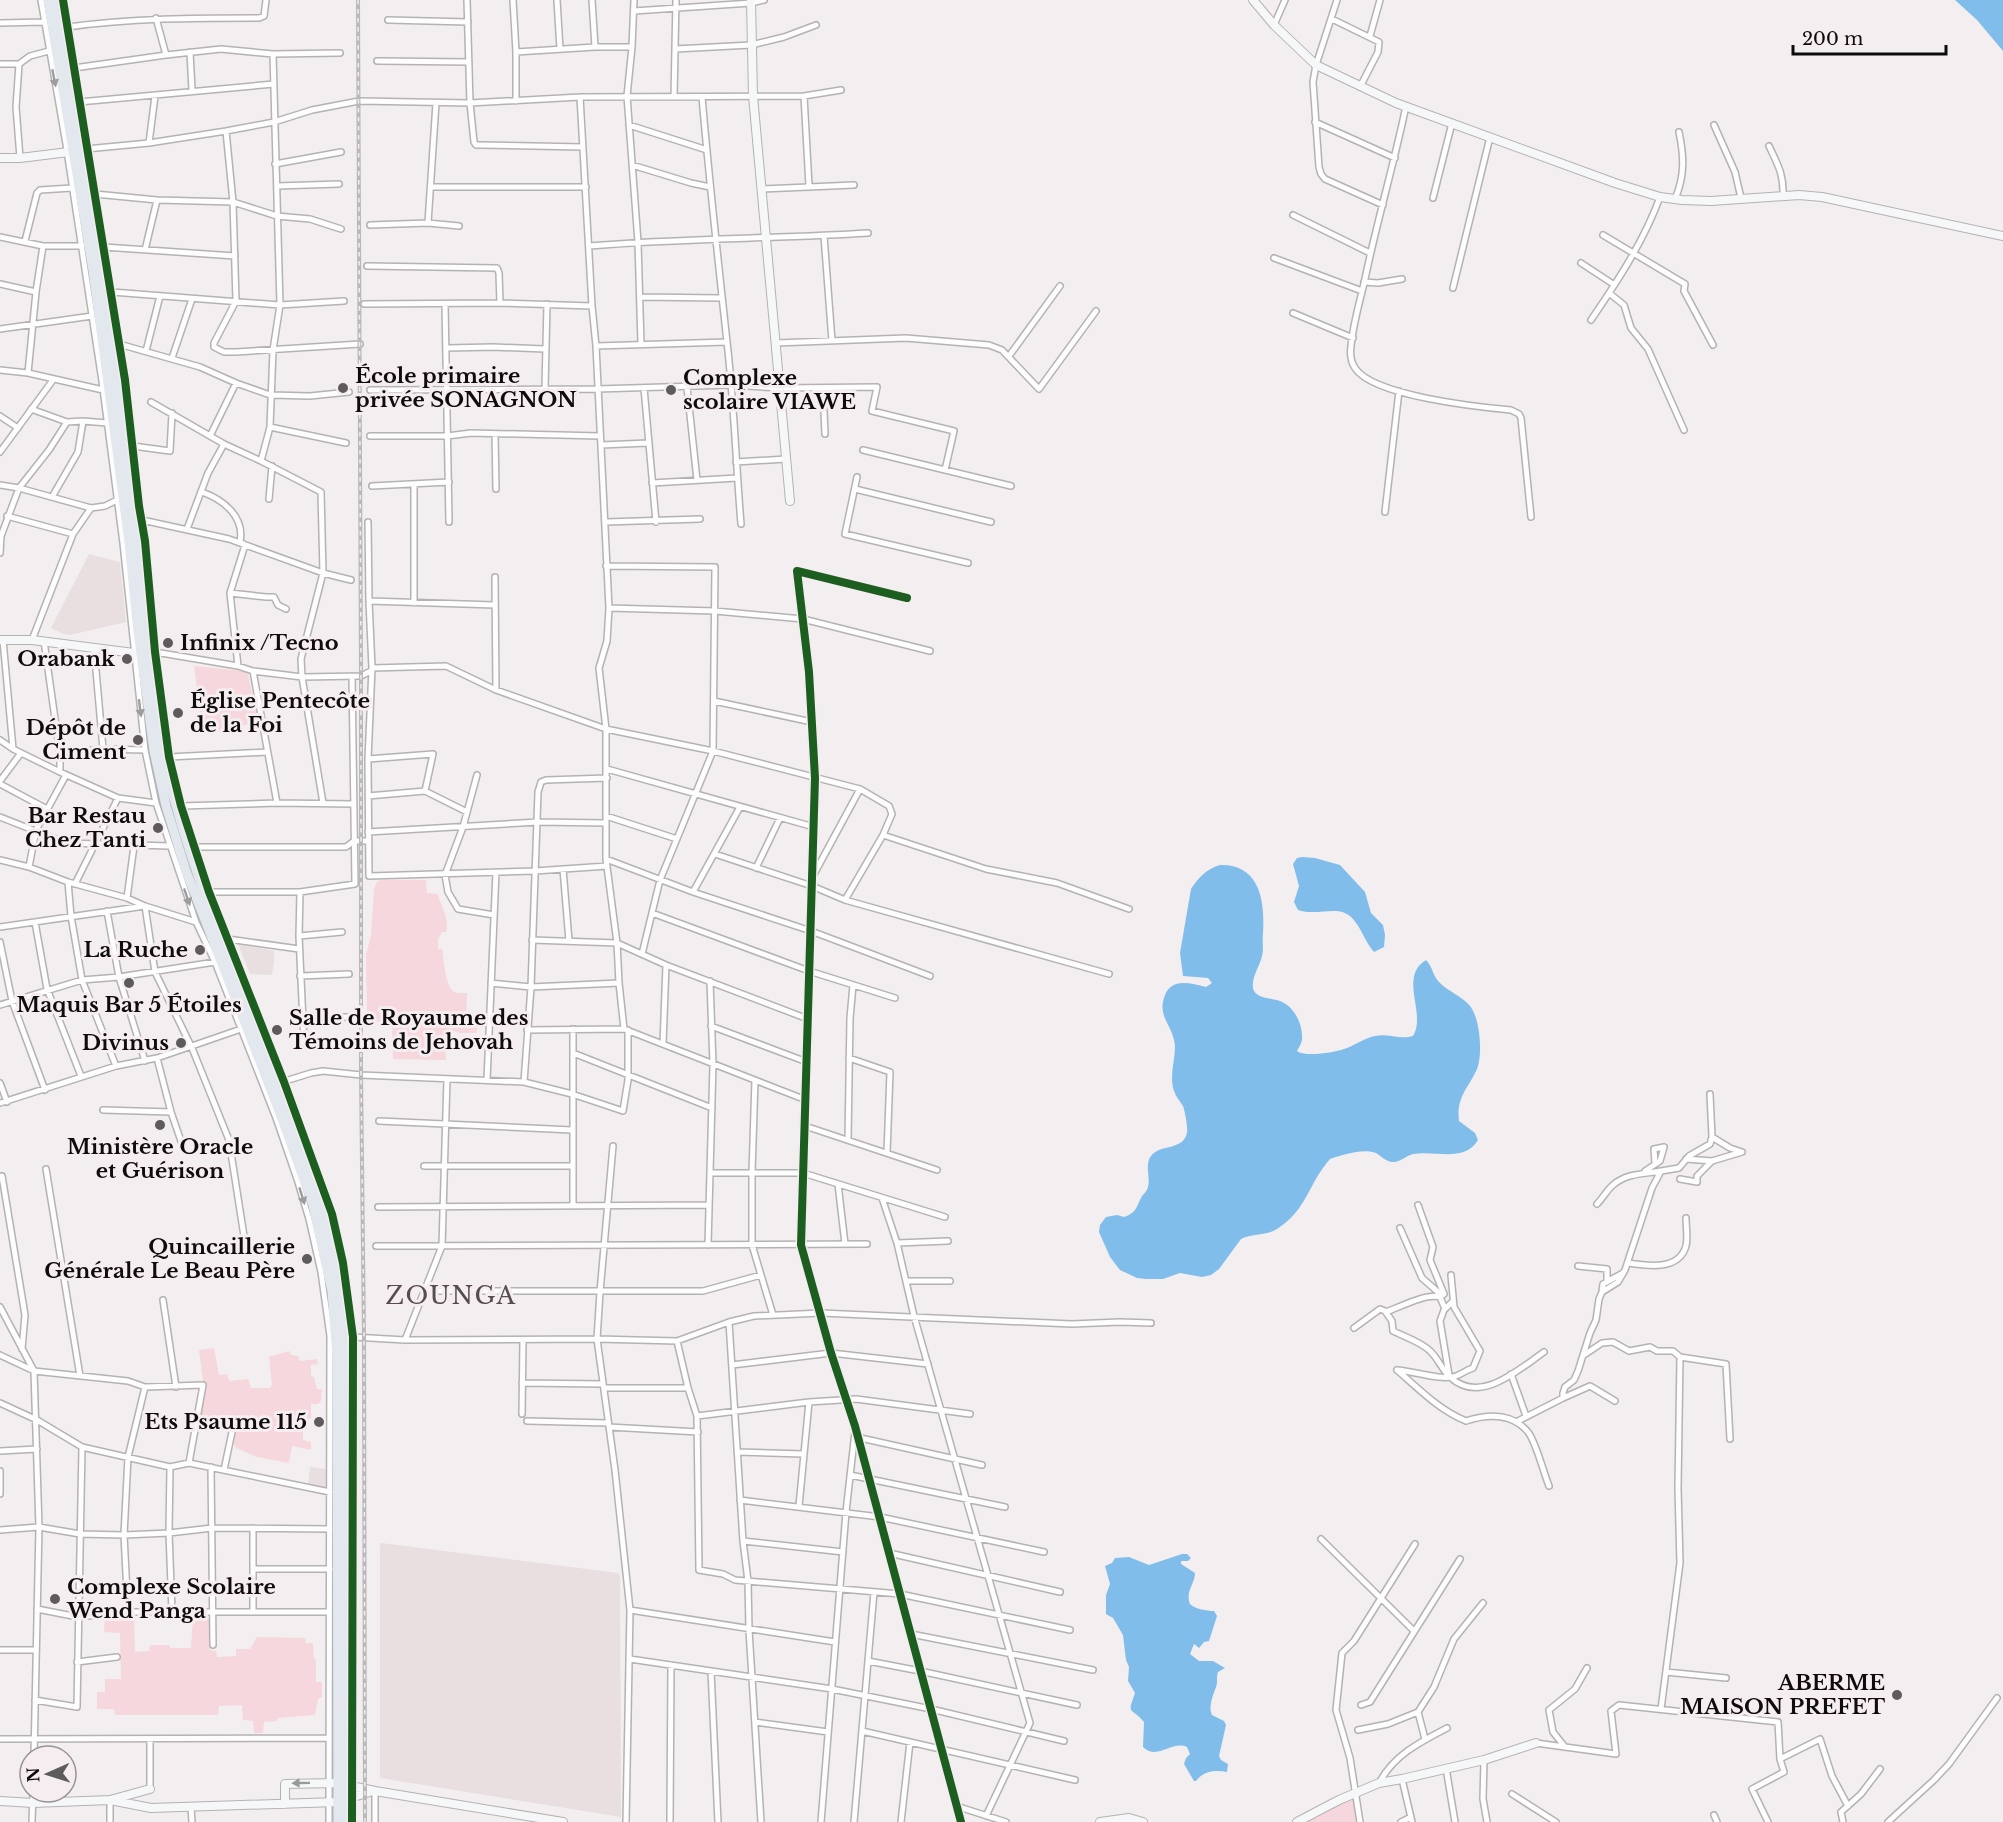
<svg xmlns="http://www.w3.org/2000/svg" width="2003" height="1822" font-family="'Libre Baskerville',serif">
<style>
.built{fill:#e9dee0}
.green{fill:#f5d7dd}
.water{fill:#80bdea}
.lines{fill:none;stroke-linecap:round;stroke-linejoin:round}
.street-casing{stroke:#b5b2b2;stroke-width:8}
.secondary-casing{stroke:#b5b2b2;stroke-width:10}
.highway-casing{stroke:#aeb4bb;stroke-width:11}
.street{stroke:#fdfdfd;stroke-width:5}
.secondary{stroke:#f5f7f8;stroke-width:8}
.highway{stroke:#e2e8ee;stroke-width:9}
.rail-casing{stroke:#bab9b9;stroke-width:4}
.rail{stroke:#f5edef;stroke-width:1.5;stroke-dasharray:4.5;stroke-linecap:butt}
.cycleway-casing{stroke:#f5edef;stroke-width:11}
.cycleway{stroke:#1b5e20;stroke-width:8}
.oneway{fill:#9d9d9d}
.oneway2{fill:#99999a}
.poi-dot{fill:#5e5b5c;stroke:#f5edef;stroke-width:2}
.labels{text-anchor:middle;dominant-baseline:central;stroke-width:6;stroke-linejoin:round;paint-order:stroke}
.poi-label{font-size:21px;font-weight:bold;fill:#0e0c0c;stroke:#f5edef;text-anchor:end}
.quarter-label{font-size:24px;letter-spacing:1.5px;fill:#534d4e;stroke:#f5edef}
</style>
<rect width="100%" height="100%" fill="#f3eff0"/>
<path class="built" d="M89,554L120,562L126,622L70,635L63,634L51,628Z
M238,944L274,951V961L272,975L250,974Z
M310,1467L327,1469V1488L308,1484Z
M381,1543L618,1573L620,1576L621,1817L380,1778V1545Z"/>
<path class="green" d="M194,666L243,671L248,674L258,722L203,735Z
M381,880H426L427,893L438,894C441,908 450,917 446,932H442L438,940V949H442C444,959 445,982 452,990C455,994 462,993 467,993L466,1026L477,1027V1033H460L451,1030L445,1034L446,1060L393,1059L392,1022L367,1021L366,955L371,935L374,889L377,882Z
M214,1348L219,1375L227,1374L229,1381L248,1379L251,1388H270L272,1385L269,1357L289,1351L291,1355L298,1356L300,1361L317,1359L318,1364L311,1365V1376L314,1377L317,1389H322L321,1401L318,1404H311V1418L308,1419V1425L303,1426V1440L311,1442V1450L292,1446L289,1463L257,1457L236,1448L234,1444L236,1429L198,1425L206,1385L203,1381L199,1350Z
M105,1617L134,1618L135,1652L149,1651L150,1645H170V1648H191L193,1617L210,1618V1650L216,1651L217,1657L236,1656V1649H250L257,1637L305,1638L306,1643H313L314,1659H316V1682H322V1697L318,1699L315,1715L278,1718L277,1721L264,1722L263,1733H254L253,1721L243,1720L242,1705L219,1706L218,1715H115L114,1709H97V1692H105V1679H121L120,1633L104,1632Z
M1346,1799H1354L1358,1822H1303Z"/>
<path class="water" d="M1955,0H2003V51L1977,20Z
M1302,857L1315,858L1340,865L1365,892L1371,913L1383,925L1385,935L1384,947L1374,952C1365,942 1362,929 1353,919C1339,903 1319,917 1298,910L1294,902L1299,886L1293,864L1297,858Z
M1220,865C1260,864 1265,901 1263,933C1262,940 1264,948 1262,956C1260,966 1249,981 1254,991C1259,999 1272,998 1280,1001C1294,1006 1303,1024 1302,1039C1302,1043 1299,1047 1297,1051C1305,1057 1333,1053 1344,1049C1354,1046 1364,1038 1375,1036C1388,1033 1400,1040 1413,1036C1427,1014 1398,977 1426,960C1433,967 1433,977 1440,983C1449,992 1462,996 1470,1006C1480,1018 1483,1054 1477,1069C1468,1089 1456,1097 1459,1121L1475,1133L1478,1140C1464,1163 1436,1150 1413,1154C1405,1156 1400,1163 1392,1162C1385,1161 1381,1156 1376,1153C1363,1148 1342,1155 1330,1159C1308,1184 1307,1210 1277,1229C1266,1236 1253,1233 1241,1239L1219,1269L1211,1275L1202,1277L1180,1273L1163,1279H1146L1137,1278L1120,1270L1110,1257L1099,1232L1100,1225L1106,1217L1117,1215L1124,1217C1136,1213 1136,1208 1141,1198C1143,1194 1147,1192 1148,1187C1150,1180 1147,1171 1148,1164C1151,1141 1182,1154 1187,1133C1188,1128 1185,1111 1183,1106C1180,1101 1176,1097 1174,1091C1169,1076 1175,1061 1175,1046C1174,1034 1168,1026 1164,1016C1162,1009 1162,1004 1164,998C1170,977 1189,983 1206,987L1212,983L1208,978L1183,976L1180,953L1191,889C1198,878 1206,869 1220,865Z
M1182,1554H1187L1191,1558L1188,1561H1181V1564L1195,1573C1195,1584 1185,1591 1190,1604C1195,1609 1207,1611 1214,1611L1217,1616L1209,1641L1204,1642L1199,1648L1194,1644L1190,1654L1199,1661H1213L1225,1668L1218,1672C1216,1677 1218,1682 1216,1687C1213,1696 1208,1706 1212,1715L1224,1721L1226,1725L1219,1756L1221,1760L1228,1764L1227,1772C1216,1770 1204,1770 1196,1781H1194L1184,1764L1186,1758L1190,1754L1187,1747C1172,1740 1157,1761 1143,1747L1144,1722C1130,1706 1127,1716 1135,1693L1128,1681L1129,1667L1126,1660L1123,1635L1113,1618L1106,1614V1595L1110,1584L1105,1566L1112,1563L1115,1558L1129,1557L1149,1565Z"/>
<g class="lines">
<defs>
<path id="street" d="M41,0L66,144L102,381L123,543L145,750L156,803L196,922L215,962L276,1118L298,1182L309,1219L321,1272L330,1336L329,1822
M63,0L125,380L139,506L145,541L155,652L169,757L181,806L209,892L284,1082L332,1214L343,1263L353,1337L352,1822
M467,0L470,103L474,142L476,145H480L583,147
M513,0L516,52V101
M557,0L560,49
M592,0L595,47
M634,0L632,47L627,96L638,242L641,344
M1337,0L1316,65L1313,82L1319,167L1321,174L1325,179L1383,205
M634,11L751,3L764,0
M156,18L166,55
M1332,19L1379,42L1378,52L1360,87
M388,20L468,22
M0,23L44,22
M1274,25L1285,0
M68,27C131,18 195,18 259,18L264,16L266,0
M1370,36L1380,0
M675,49L751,45L784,37L816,25
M190,52L192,90
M516,52L595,47H632
M377,61L469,62
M0,64H19L30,56L49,51
M19,64L16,107L20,158
M74,68L166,55L221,49L273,54L340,53
M804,96L809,186
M580,97L592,306L596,346L609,608L607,641L599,668L606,729V859L617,943L619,983L624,1029
M674,97L676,0
M702,97C709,179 718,260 727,342C734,402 736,464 741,524
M79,102L274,84
M1406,106C1394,164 1377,221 1365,279C1360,301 1353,324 1351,346C1350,353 1351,362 1355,368C1373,396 1478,407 1511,410L1519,414L1521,418L1531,517
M1315,122L1395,158
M629,125L707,150
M1714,125L1735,172L1741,198
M226,131L233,202L236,301L214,343V347L224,352H236L360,344
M149,143L155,96
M1769,146C1778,165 1784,175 1783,196
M86,149L149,143L226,131L274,122L312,110L359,101L470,103L580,97L804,96L841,90
M275,164L341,152
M632,165L691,183L710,187
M277,186L339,184
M431,187H586
M761,189L854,185
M95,194L157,200L233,202L277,216L310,219L341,229
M1433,198L1452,123
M1675,199C1685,176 1684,156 1679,132
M1293,215L1370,253
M428,223L436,103
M370,225L428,223L459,226
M1603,235L1685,284L1684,291L1713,345
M824,236L832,341
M0,237L43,246H82
M25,241L37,193L40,190L72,188
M589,246C682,238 775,239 868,233
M104,247L235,256
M145,250L157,200
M1274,258L1362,291
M1581,263L1613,284
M367,266L497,268L499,273L500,303
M1364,282L1378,283L1402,279
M0,284L36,292
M1453,288L1490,137
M112,292L280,305L344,301
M1609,293L1624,305L1631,328L1648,349L1684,430
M640,297L721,298
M364,304L500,303L592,306
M445,304L449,522
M1293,313L1353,338
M1591,320C1617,282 1644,241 1660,197
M0,329L92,316
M776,343L906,338L989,345L1002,350L1039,389L1096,311
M119,344L200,367L236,383L270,395L310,396L349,392
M596,346L727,342
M446,348L493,347L545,349
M146,351L160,296
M1009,356L1060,286
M172,358L192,299
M0,370L28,373L103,390
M28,373L36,292L43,246
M687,387L697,480
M545,388L547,304
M644,388L656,522
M823,388L825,434
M370,390L597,389L730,385L779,388L877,387L872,411L954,431L945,470
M151,402L224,444L261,461L321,492L323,573L301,659L302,677L323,803
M31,409L67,422L83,421L107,423
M0,416L18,428
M270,427L346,443
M495,434L496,489
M210,436L236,383
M370,436H447L471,433L600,436
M601,445L648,443
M133,446L170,451L172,413
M863,450L1011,486
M0,452L53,380
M261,461L270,427L273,350L280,305L273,54
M736,462L786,459
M857,477L845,534L968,563
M652,483L737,478
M414,484V603
M0,485L19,488L91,508L105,506L117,500
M372,486L449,482
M855,489L991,522
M202,492C224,500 245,517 240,542L245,545L230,593L238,666
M52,497L78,452L83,421
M269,499L272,466
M1385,512L1399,391
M7,516L73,534
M142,520L229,539L323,573L351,580
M368,522L369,601L372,668L368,759L369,876L535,871L607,866
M606,522L700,519
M187,529L208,473L224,444
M0,553L1,536L19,488L49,450L67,422
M606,566L715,567L713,751L660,880L642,954
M797,571L907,598
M495,577L496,690
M230,593L266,597H274L278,605L286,609
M369,601L495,605
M609,608L715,611L803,619L930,651
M3,640L13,749
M32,640L73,534L91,508
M44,641L60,754V772
M94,648L103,749
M155,652L238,666L253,671L302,677L361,676L371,671
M372,668L446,666L496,690L606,729L713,751L860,789L889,806L892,814L883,835L845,900
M253,671L277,803
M714,701L812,722
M0,740L13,749L60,772L118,798L156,803
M60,754L103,749L145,750
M169,757L267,752
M368,759L433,754L425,791
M607,769L814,827
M477,775L463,827L445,875L448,892L458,909L494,915
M0,781L21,753
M0,784L47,809
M368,796L425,791L467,812
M181,806L277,803L353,804
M606,816L677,839
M0,817L66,843L170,846
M368,832L538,822L605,823
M883,835L986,869L1057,883L1129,909
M194,847H346L354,841H368
M715,854L812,886L845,900L1109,974
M606,859L693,892L811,931L930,976
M0,860L29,867L68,882L127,898L145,906L196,922
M29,867L36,830L66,775
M756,868L780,818
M563,869L569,941
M813,876L860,789
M68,882L71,916L82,980L116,1066
M75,884L118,798
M209,892H300L355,884L352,676
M300,892L299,936L304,1043
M693,892L740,807
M127,898L134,846
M107,911L119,977L145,1061
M652,913L809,971L895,998
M35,922L47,989L81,1076
M0,927L145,906L155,972L192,1048L229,1140L246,1249
M299,936L342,932
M228,939L299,949
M532,940L617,943L666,965L808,1019
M0,942L12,1001L45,1090
M300,976L349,974
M491,983L531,987L619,983
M0,1005L82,980L119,977L215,962
M303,1019L348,1017
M711,1026L807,1062
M527,1030L624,1029L806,1100
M663,1044L666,965
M573,1053L712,1108
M157,1058L171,1112L183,1147
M849,1058L890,1072L887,1153
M487,1080L496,872
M755,1080L752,1173V1245L773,1315
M282,1082L311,1073L323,1071L361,1075L524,1082L572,1094L623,1111L628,1080V1030
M524,1082L531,987L538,792L541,782L546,780L607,778
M0,1083L7,1102
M0,1103L116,1066L157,1058L241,1029
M103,1110L171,1112
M379,1121L572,1130
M805,1126L937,1170
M1712,1137L1730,1148L1742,1152
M848,1140L850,1018L853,985
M613,1146L600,1292L597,1339L615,1470L630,1610L626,1822
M1686,1159L1712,1161L1742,1152
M424,1166H573
M46,1169L80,1376
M1645,1171L1660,1161L1664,1147L1654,1149L1655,1163
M710,1173H803L945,1217
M2,1176L25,1315L22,1349
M1680,1179L1697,1182V1176L1712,1161
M838,1184L845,1244
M882,1198L897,1243L914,1316L1030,1723L986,1816
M1597,1204C1603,1198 1607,1190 1613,1185C1627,1173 1644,1174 1661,1171
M573,1206V1029
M378,1207L709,1205
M1400,1228L1422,1278L1438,1292L1445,1309
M897,1243L948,1241
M708,1245L713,1064L710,981
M376,1246L867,1244
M1628,1263C1647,1266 1679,1271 1686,1246C1688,1238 1686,1227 1686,1218
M1578,1266L1607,1269V1281
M906,1281H950
M426,1291H703L761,1275
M1602,1292L1603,1284L1623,1273
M163,1300L176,1387
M0,1307L34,1371L39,1527L34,1756
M1386,1312C1400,1307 1426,1293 1440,1297L1444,1294L1430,1260L1433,1247L1418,1205
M729,1322L743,1541L748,1581L749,1630L761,1822
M1354,1328L1380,1309L1385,1311L1392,1321L1393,1331C1405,1337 1421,1342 1430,1351C1438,1358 1442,1370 1450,1377C1480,1405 1518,1370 1544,1352
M353,1337L405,1340L597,1339L677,1341L729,1322L754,1316L821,1313L1072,1324L1120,1322L1151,1323
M405,1340L442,1246L447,1079
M677,1341L688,1388L697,1416L699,1570L723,1574L735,1580L900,1594L1070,1630
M0,1355L34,1371L128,1381L145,1387L203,1385L189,1463
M1584,1355L1602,1343L1613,1342L1629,1351L1650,1347L1657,1351H1673L1680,1357L1726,1364L1730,1439
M732,1365L831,1353L928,1364
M1397,1370C1419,1389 1439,1410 1466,1421C1488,1414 1512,1413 1528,1432C1536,1442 1544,1474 1549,1486
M1397,1370C1413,1371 1441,1381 1456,1376C1462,1374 1466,1370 1473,1368L1480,1351L1454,1307L1451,1275
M1511,1374L1526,1416
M1449,1375L1440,1321L1444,1310L1453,1301
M522,1383L603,1384
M604,1388H688
M1563,1398L1590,1386L1615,1401
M0,1403L37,1420L82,1447L170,1467L189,1463L330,1492
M522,1414L523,1340
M697,1416L809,1402L856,1399L970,1414
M527,1421L608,1423
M1516,1422L1563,1398V1393L1565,1387L1574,1380L1578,1371L1590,1333L1596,1320L1599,1299L1602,1292L1618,1282L1625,1270L1652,1188L1661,1171L1679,1168L1689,1156L1710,1144L1712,1137L1710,1094
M609,1427L698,1432
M856,1437L982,1465
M0,1451L37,1449
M737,1452L803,1454
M170,1467L169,1533L172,1612
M211,1467L213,1645
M224,1470L232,1432
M0,1471V1494
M850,1475L1005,1507
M740,1500L880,1517L1044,1552
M799,1506L809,1402
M253,1528V1612
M0,1530L39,1527L80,1534L124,1535L169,1533L212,1528L330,1529
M1321,1539L1414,1631
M743,1541L843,1552
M889,1553L1060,1592
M253,1569H330
M37,1609L78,1617L128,1612H329
M630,1610L835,1642
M128,1612L124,1535L128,1457L145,1387
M911,1634L1093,1670
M0,1650H36
M630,1659L832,1689L931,1709L1064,1741
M868,1661L920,1671L1077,1705
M77,1662L117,1657
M711,1671L718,1822
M1666,1672L1726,1678
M35,1700L77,1707L82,1447
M1361,1705L1370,1702L1460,1559
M1661,1709L1680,1563L1678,1488L1680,1357
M1418,1712L1425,1739
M755,1722L828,1732
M1358,1730L1388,1724L1418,1712L1434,1687L1454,1639L1483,1603
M862,1731L1075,1780
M0,1739L328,1738
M150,1739V1789
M1536,1743L1616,1754L1611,1711L1619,1705L1778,1722L1780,1759L1784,1772L1752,1789L1768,1822
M1565,1747L1553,1732L1549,1710L1575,1689L1587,1668
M1780,1759L1820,1739L1832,1776L1848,1806
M1484,1760L1483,1799L1487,1822
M1446,1768L1455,1822
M1402,1779L1412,1822
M1379,1783C1394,1755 1420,1742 1447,1728
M375,1791V1822
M1512,1794L1556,1822
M110,1800V1822
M956,1806L1006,1822
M191,1807L192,1822
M1714,1815L1717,1822
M32,1822L33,1792
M670,1822L671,1665
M821,1822L846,1512L855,1432
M854,1822L874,1592
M901,1822L910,1742
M1360,1822L1350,1758L1336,1710L1342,1653L1354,1641L1415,1544
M1401,1822L1411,1817
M1843,1822L1841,1812L1861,1794L1880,1769
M1888,1822L1934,1780L1949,1764L1997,1698"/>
<path id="secondary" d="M751,0L753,96L790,501
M1253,0L1274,25L1316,65L1396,103L1615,183L1660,197L1682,200L1711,201L1799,195L1822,197L2003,236
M0,158H20L77,151
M797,571L809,672L815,778L801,1245L831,1353L855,1426L961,1822
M0,640H32L134,653H145
M110,1800L151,1808L337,1802L373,1791
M0,1801L33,1803L110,1800L150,1789
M285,1804V1784L337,1783L375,1791L563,1822
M1100,1822L1129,1818L1143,1822
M1297,1822L1339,1800L1379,1783L1402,1779L1484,1760L1536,1743"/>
<path id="highway" d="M48,0L93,270L129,542L138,631L154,751L166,806L186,871L281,1116L313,1205L332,1291L337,1357L338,1822
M56,0L85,167L116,380L162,752C185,850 220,939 257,1032C299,1137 343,1242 345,1356V1822"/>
</defs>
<use href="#street" class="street-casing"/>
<use href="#secondary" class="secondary-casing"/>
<use href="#highway" class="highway-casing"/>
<use href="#street" class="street"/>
<use href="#secondary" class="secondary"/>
<use href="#highway" class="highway"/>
<defs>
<path id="rail" d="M358,0L361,676V1075L364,1338L365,1822"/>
</defs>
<use href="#rail" class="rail-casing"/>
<use href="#rail" class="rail"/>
<defs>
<path id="cycleway" d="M63,0L125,380L139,506L145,541L155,652L169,757L181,806L209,892L284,1082L332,1214L343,1263L353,1337L352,1822
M907,598L797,571L809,672L815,778L801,1245L831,1353L855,1426L961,1822"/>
</defs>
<use href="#cycleway" class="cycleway-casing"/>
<use href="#cycleway" class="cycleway"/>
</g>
<defs><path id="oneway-solid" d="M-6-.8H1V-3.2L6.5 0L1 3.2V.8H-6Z" transform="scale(1.5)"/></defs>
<g class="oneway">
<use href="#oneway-solid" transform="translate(54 78) rotate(79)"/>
<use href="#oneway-solid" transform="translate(140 708) rotate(83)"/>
<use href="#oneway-solid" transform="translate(187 897) rotate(71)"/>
<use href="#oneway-solid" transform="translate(302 1196) rotate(73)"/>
</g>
<use class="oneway2" href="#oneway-solid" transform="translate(301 1783) rotate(179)"/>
<g class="poi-dot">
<circle cx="343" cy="388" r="6"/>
<circle cx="671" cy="390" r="6"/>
<circle cx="168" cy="643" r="6"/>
<circle cx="127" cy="659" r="6"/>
<circle cx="178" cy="713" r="6"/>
<circle cx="138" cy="740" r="6"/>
<circle cx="158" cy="828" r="6"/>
<circle cx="200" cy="950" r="6"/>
<circle cx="129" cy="983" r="6"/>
<circle cx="277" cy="1030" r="6"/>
<circle cx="181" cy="1043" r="6"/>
<circle cx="160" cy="1125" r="6"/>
<circle cx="307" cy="1259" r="6"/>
<circle cx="319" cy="1422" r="6"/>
<circle cx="55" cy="1599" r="6"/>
<circle cx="1897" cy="1695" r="6"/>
</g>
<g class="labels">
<g class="poi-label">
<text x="355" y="376" text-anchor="start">École primaire<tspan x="355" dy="24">privée SONAGNON</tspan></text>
<text x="683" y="378" text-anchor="start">Complexe<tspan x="683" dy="24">scolaire VIAWE</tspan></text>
<text x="180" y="643" text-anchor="start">Infinix /Tecno</text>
<text x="115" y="659">Orabank</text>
<text x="190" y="701" text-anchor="start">Église Pentecôte<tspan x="190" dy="24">de la Foi</tspan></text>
<text x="126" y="728">Dépôt de<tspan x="126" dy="24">Ciment</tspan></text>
<text x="146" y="816">Bar Restau<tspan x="146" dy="24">Chez Tanti</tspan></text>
<text x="188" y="950">La Ruche</text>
<text x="129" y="1005" text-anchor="middle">Maquis Bar 5 Étoiles</text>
<text x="289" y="1018" text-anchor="start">Salle de Royaume des<tspan x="289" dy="24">Témoins de Jehovah</tspan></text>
<text x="169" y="1043">Divinus</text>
<text x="160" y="1147" text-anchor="middle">Ministère Oracle<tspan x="160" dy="24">et Guérison</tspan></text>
<text x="295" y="1247">Quincaillerie<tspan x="295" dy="24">Générale Le Beau Père</tspan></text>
<text x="307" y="1422">Ets Psaume 115</text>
<text x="67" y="1587" text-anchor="start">Complexe Scolaire<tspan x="67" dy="24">Wend Panga</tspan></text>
<text x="1885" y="1683">ABERME<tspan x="1885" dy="24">MAISON PREFET</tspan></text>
</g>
<g class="quarter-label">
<text x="451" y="1295">ZOUNGA</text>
</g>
</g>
<g transform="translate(48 1774) rotate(267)"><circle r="28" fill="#f5edef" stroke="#999394" stroke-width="1.5"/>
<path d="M0-4.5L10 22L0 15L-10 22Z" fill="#5e5b5c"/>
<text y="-9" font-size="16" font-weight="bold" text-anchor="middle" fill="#0e0c0c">N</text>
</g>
<path d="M1793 45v9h153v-9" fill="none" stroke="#0e0c0c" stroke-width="3"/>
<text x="1802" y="45" font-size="18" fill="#0e0c0c" stroke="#f5edef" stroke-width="4.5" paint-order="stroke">200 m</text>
</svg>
